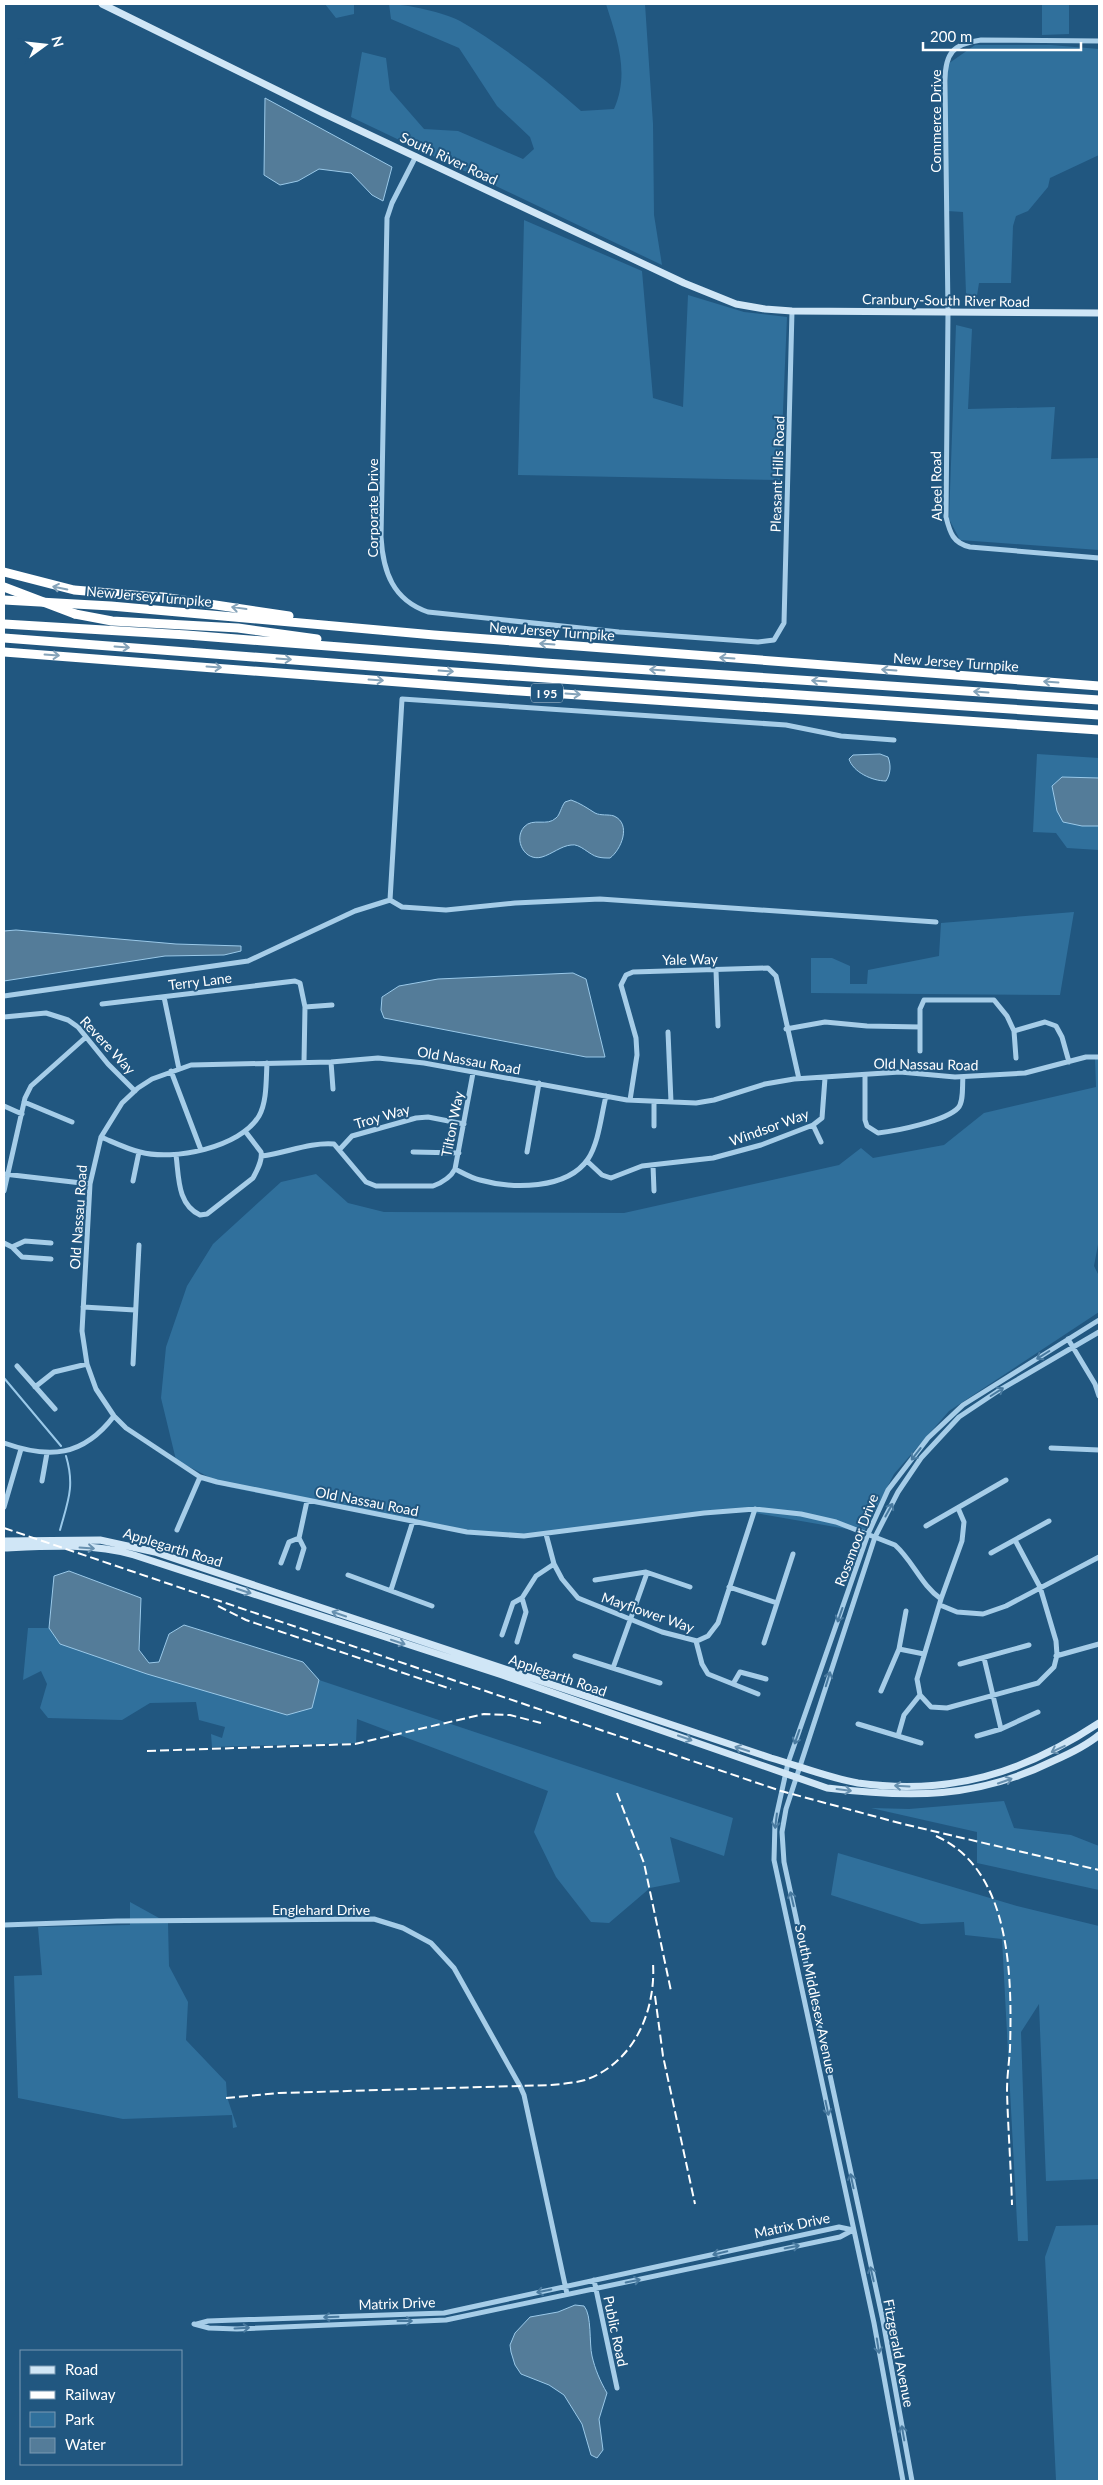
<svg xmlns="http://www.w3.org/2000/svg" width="1103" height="2485" font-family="Lato,sans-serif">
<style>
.green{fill:#30709c}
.water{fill:#547c99;stroke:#9ac9e9}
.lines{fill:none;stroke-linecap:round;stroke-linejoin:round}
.stream{stroke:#9ac9e9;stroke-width:2}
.minor{stroke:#a6cde8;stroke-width:5}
.secondary{stroke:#d0e6f6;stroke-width:7}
.motorway{stroke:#fff;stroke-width:9}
.rail{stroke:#fff;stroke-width:2;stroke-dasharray:9 4;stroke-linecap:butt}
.motorway-bridge{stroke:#fff;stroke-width:9}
.oneway{stroke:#85a3b9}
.oneway2{stroke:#497a9f}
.oneway3{stroke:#6790af}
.labels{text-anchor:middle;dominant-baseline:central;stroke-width:4;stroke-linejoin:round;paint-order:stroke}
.shield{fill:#215780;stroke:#bccdd9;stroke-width:1}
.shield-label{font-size:12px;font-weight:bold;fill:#fff}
.street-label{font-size:14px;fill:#fff;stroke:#215780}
</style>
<rect width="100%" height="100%" fill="#215780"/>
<path class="green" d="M325,4H354V14L336,18Z
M389,4C405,4 446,13 460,21C503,46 544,78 581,111L614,109C630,73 617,39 606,4H645L653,124L654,215L662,265L351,117L362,52L386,58L390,90L424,129L458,131L523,159L534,149L530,137L497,106L459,48L391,19Z
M1042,4H1069V34L1042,35Z
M975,45H1051L1099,49V155L1050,178L1048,187L1028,211L1016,216L1013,226L1011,283H979L976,302L966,293L963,212L947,211L948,64Z
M524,220L642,271L653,398L683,407L688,295L744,312L787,317L780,480L518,475Z
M956,325L972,329L968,409L1055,407L1051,459L1099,458V550L960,540L949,519Z
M1037,754L1099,758V850L1067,848L1056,833L1033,832Z
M1074,912L1060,995L811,993V958H832L850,966V984H867L868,970L939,956L941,923Z
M1095,1058H1099V1239L1094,1266L1099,1276V1312L949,1411L894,1474L864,1532L738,1510L511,1537L297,1501L228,1487L176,1460L161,1398L166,1347L187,1286L213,1244L281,1182L316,1174L348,1203L384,1212L624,1213L839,1165L861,1148L873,1158L944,1145L984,1113L1096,1087Z
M28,1628H49L60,1644L312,1708L319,1680L733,1818L724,1856L670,1837L680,1882L650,1888L609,1923L591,1922L556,1877L534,1832L548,1791L357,1719L356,1743L212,1747L211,1734L222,1738L225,1727L199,1720L196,1702L150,1703L122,1720L48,1718L40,1708L47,1684L41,1671L23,1680Z
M1004,1801L1014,1828L1071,1835L1099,1846V1890L977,1863V1832L871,1808L909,1809Z
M838,1853L1017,1906L1099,1926V2179L1046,2181L1039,2004L1021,2032L1028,2241H1018L1002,1939L965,1935L964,1922L921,1924L831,1895Z
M130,1902L168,1923L169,1966L188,2002L186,2040L226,2082L227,2097L237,2127L233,2128L232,2115L123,2119L18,2098L14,1976L42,1975L38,1927L130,1925Z
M1099,2225V2481L1056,2480L1045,2257L1056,2226Z"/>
<path class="water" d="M265,98L392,167L383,201L372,195L351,173L319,169L298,181L280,185L264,175Z
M880,754L888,757C891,765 891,773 886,781C872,781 853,772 849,759L853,755Z
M1062,777L1099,778V826H1082L1063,822L1057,811L1052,786Z
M571,800C580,803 587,808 595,813C601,816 608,814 614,816C632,824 621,850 610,858C606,858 602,858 598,857C589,855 580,843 571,845C561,846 552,854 542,857C525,862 513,840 524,827C533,817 547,827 556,818C560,815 561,807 565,802Z
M16,930L176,944L241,946V951L224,955L165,956L4,981V931Z
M573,973L586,979L605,1057H586L384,1018L381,1010L382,997L399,986L438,979Z
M69,1571L141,1598L139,1650L149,1663L159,1662L169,1634L184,1625L303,1662L319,1680L312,1708L287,1715L147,1674L60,1644L49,1628L54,1576Z
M575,2305L584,2306C592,2315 589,2343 592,2356C595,2369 600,2381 607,2393L599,2419L603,2450L597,2458L591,2455L582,2424L564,2395L549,2385L521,2374L515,2365L511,2352L510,2345L515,2333L530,2317L558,2312Z"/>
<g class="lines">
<path class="stream" d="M4,1378L61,1446
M60,1530C68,1501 75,1486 66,1456"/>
<path class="minor" d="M1099,41L981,40C953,44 945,53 945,81L948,312L946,517C950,533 953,543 970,547L1099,558
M416,156L392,203L387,218L381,537C383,572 393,600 428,612L619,632L758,642L774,640L784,623L792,311
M390,900L402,907L446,910L515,903L600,899L936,922
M716,970L718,1026
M4,996L248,961L355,911L390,900L402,699L786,725L841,736L894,740
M164,997L179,1069
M102,1004L295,981L300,983L305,1007L304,1062
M305,1007L332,1005
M4,1017L46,1013L68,1020L78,1027L108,1064L135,1091
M786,1029L825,1022L867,1026L920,1027
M1014,1031L1045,1022L1056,1026L1062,1037L1069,1062
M668,1032L671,1102
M920,1051V1009L924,1000H994L1007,1016L1014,1031L1016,1058
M331,1062L333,1089
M171,1071L201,1150
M865,1075V1120L867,1126L878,1133C896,1131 946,1121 958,1108C964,1102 962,1085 963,1077
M630,1100L637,1055L636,1038L621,985L626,975L633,972L768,968L776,976L799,1079
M24,1102L72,1122
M654,1102V1126
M4,1106L22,1114
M813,1125L821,1142
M101,1137C113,1142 127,1149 140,1152C173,1161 240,1148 259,1116C267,1102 266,1080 267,1063
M340,1149L352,1136L416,1118L428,1117L464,1124
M413,1152L459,1153
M527,1152L539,1083
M176,1155C179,1177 177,1204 200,1215L207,1214L253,1178C257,1170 263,1160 261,1152L245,1131
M262,1156C286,1153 310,1142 334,1144L366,1182L376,1186H433C441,1183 451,1177 455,1169L473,1073
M587,1161L602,1175L611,1178L642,1166L713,1158L761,1145L813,1125L822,1118L825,1078
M653,1165L654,1191
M455,1169C463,1173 471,1178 480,1180C512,1189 567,1190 588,1159C599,1142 601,1116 606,1096
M4,1174L90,1184
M133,1181L139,1152
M4,1191L25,1098L31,1086L86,1037
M4,1243L12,1247L22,1257L51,1259
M12,1247L25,1241L51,1243
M83,1307L135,1310
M1068,1339L1095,1384L1099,1396
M133,1364L139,1245
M17,1366L55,1409
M35,1387L54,1372L87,1364
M4,1443C49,1459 83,1457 114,1416
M1051,1448L1099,1450
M42,1481L47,1453
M4,1507L21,1449
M958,1508L964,1522L962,1541L941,1599L917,1679L920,1695L931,1707L947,1708L1038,1683L1054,1667L1057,1655L1056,1641L1040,1587L1015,1540
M926,1526L1006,1480
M177,1530L200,1477
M546,1534L554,1564L562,1579L578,1598L662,1632L697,1641L708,1636L718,1623L755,1509
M991,1553L1049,1521
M281,1563L289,1542L299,1538L307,1501
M298,1568L304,1548L299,1538
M348,1575L432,1606
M595,1580L646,1572L690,1587
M729,1587L777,1603
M391,1590L413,1521
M941,1599C921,1585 913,1561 895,1545L836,1522L801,1514L755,1509L704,1513L524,1536L467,1532L217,1482L200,1477L126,1428L114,1416L96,1389L87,1364L82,1331L90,1184L101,1137L122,1103L138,1088L152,1079L191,1065L331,1062L378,1058L424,1063L627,1100L696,1103L714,1100L765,1084L794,1079L900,1072L955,1077L1025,1073L1086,1057H1099
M940,1605L957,1612L983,1614L1006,1606L1099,1557
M502,1635L513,1603L522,1598L536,1576L554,1564
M696,1641L702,1664L708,1674L758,1694
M517,1642L526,1612L522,1598
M764,1643L793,1554
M899,1649L924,1654
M575,1656L660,1683
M1056,1656L1099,1644
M984,1658L1001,1729
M960,1664L1029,1645
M613,1668L647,1573
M733,1684L740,1672L766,1679
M881,1691L899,1649L906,1611
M858,1724L921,1743
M898,1736L904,1715L920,1695
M977,1736L1001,1729L1038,1712
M4,1925L117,1921L374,1919L403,1928L431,1943L454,1968L520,2086L524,2095L567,2294
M594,2280L617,2388
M194,2324L209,2328L237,2329L446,2320L840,2237L853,2230
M197,2324L208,2321L444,2313L839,2227L853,2230
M903,2481L874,2323L774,1860L775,1822L788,1763L868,1534L888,1490L928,1438L963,1405L1099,1320
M912,2481L883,2321L784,1862L782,1832L786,1809L875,1537L898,1492L921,1458L959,1417L998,1391L1099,1332"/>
<path class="secondary" d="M102,4L323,113L684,283L736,304L765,309L792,311L1099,313
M4,1541L100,1540L155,1552L771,1758C799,1766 829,1778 858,1783C950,1796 1023,1773 1099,1723
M4,1548C47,1546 93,1543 134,1555L502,1675L827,1788C910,1798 976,1799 1053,1761C1069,1754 1086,1746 1099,1735"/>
<path class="motorway" d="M4,572L74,590L169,598L289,616
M4,600L111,606L434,635L1099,686
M75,614L112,621L238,628L317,639
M4,624L187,635L545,663L1099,700
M4,638L424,670L1099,715
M4,652L504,690L1099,730"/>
<path class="rail" d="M4,1528L781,1791L903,1824L1099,1870
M218,1606L246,1620L451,1689
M147,1751L355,1744L484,1714L510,1715L541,1723
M617,1793L644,1863L671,1991
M936,1836C1012,1870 1012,1978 1010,2049C1009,2063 1007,2077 1007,2091C1008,2129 1011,2167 1012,2205
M655,1996L663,2056L695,2204
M226,2098L279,2093L551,2085C562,2084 574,2083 585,2080C634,2063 656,2011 653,1963"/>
<path class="motorway-bridge" d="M4,587L75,614"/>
</g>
<defs><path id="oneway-shaft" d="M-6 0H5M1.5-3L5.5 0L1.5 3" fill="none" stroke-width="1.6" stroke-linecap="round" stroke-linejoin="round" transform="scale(1.25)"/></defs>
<g class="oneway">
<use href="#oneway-shaft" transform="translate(60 588) rotate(-168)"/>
<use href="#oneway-shaft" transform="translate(239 608) rotate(-172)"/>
<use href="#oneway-shaft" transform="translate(547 644) rotate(-176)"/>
<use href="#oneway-shaft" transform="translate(122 647) rotate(4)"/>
<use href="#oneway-shaft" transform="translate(52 655) rotate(4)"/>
<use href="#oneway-shaft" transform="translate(727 658) rotate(-176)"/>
<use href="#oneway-shaft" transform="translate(284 659) rotate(4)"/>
<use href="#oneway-shaft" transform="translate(214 667) rotate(4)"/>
<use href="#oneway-shaft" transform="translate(657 670) rotate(-176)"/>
<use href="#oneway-shaft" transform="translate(889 670) rotate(-176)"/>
<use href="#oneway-shaft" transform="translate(446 671) rotate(4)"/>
<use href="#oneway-shaft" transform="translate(376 680) rotate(4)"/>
<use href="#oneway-shaft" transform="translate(819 681) rotate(-176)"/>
<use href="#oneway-shaft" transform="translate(1051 682) rotate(-176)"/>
<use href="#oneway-shaft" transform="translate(981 692) rotate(-176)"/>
<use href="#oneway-shaft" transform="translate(573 694) rotate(4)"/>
</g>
<g class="oneway2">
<use href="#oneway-shaft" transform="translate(1043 1355) rotate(148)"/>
<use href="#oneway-shaft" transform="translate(997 1392) rotate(-32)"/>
<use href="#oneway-shaft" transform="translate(916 1454) rotate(128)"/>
<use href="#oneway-shaft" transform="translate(889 1510) rotate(-61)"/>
<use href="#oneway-shaft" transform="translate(840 1615) rotate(109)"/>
<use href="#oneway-shaft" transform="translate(828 1679) rotate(-73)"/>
<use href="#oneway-shaft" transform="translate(797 1737) rotate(109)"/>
<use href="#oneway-shaft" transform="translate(776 1821) rotate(97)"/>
<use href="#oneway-shaft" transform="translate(792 1899) rotate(-103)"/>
<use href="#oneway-shaft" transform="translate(827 2108) rotate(78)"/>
<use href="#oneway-shaft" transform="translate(852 2181) rotate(-102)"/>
<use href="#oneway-shaft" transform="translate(792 2247) rotate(-11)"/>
<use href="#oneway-shaft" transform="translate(720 2253) rotate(167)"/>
<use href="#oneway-shaft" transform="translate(872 2274) rotate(-103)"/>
<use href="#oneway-shaft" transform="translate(633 2281) rotate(-12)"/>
<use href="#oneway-shaft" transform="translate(544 2291) rotate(168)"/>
<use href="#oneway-shaft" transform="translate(331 2317) rotate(178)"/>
<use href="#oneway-shaft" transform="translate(405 2321)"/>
<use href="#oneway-shaft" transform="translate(242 2328) rotate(-3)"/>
<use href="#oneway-shaft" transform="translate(878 2346) rotate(81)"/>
<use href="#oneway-shaft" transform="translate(903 2433) rotate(-100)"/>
</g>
<g class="oneway3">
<use href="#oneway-shaft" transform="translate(87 1548) rotate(4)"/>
<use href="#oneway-shaft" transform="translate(244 1591) rotate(18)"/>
<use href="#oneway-shaft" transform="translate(339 1614) rotate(-161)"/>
<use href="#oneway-shaft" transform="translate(398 1642) rotate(18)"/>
<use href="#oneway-shaft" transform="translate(685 1738) rotate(19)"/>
<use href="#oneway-shaft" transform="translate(742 1749) rotate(-162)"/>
<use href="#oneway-shaft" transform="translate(1058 1749) rotate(155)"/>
<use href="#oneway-shaft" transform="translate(1005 1781) rotate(-19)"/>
<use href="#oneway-shaft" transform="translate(902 1786) rotate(-177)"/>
<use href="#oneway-shaft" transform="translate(844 1790) rotate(7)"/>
</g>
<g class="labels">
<rect class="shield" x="531" y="683.5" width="32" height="19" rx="4"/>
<g class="shield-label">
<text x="547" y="693">I 95</text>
</g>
<g class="street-label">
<text transform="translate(935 121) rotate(-90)">Commerce Drive</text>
<text transform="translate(449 158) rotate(25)">South River Road</text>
<text transform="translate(946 300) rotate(1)">Cranbury-South River Road</text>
<text transform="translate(777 474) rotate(-88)">Pleasant Hills Road</text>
<text transform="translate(936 486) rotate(-91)">Abeel Road</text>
<text transform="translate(372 508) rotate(-90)">Corporate Drive</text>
<text transform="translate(149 596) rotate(5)">New Jersey Turnpike</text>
<text transform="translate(552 631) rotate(4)">New Jersey Turnpike</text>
<text transform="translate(956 662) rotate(4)">New Jersey Turnpike</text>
<text transform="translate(690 959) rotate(-1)">Yale Way</text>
<text transform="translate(200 981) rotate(-7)">Terry Lane</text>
<text transform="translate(108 1045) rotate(47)">Revere Way</text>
<text transform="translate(469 1060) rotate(10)">Old Nassau Road</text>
<text transform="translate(926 1064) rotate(1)">Old Nassau Road</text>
<text transform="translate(382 1116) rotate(-16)">Troy Way</text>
<text transform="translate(452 1124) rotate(-79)">Tilton Way</text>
<text transform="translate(769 1127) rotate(-20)">Windsor Way</text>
<text transform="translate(78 1217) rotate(-86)">Old Nassau Road</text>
<text transform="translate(367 1501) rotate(11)">Old Nassau Road</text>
<text transform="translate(856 1540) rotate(-69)">Rossmoor Drive</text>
<text transform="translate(173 1547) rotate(17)">Applegarth Road</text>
<text transform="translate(648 1612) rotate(19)">Mayflower Way</text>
<text transform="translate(558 1675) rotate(19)">Applegarth Road</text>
<text x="321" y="1909">Englehard Drive</text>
<text transform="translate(816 1999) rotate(78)">South Middlesex Avenue</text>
<text transform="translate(792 2225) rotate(-12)">Matrix Drive</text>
<text transform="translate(397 2303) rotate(-2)">Matrix Drive</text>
<text transform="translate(616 2331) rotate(78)">Public Road</text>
<text transform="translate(899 2353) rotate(79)">Fitzgerald Avenue</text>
</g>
</g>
<rect width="1103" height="2485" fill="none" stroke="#ffffff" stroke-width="10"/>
<rect x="20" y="2350" width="162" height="115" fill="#215780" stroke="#7a9ab3"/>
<rect x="30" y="2366" width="25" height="8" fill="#d0e6f6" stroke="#7a9ab3"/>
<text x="65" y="2375" font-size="15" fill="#ffffff">Road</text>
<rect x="30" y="2391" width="25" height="8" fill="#ffffff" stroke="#7a9ab3"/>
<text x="65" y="2400" font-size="15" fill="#ffffff">Railway</text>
<rect x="30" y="2412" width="25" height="15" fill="#30709c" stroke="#7a9ab3"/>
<text x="65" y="2425" font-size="15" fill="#ffffff">Park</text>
<rect x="30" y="2438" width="25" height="15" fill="#547c99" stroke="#7a9ab3"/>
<text x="65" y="2450" font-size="15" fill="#ffffff">Water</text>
<g transform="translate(45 45) rotate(75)" stroke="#215780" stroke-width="4" paint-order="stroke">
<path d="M0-4L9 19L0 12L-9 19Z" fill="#ffffff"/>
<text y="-8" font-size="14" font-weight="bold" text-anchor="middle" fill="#ffffff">N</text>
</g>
<path d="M923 42v8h158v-8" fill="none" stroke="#ffffff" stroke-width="2.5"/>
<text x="930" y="42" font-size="15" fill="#ffffff" stroke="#215780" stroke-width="4" paint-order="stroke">200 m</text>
</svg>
